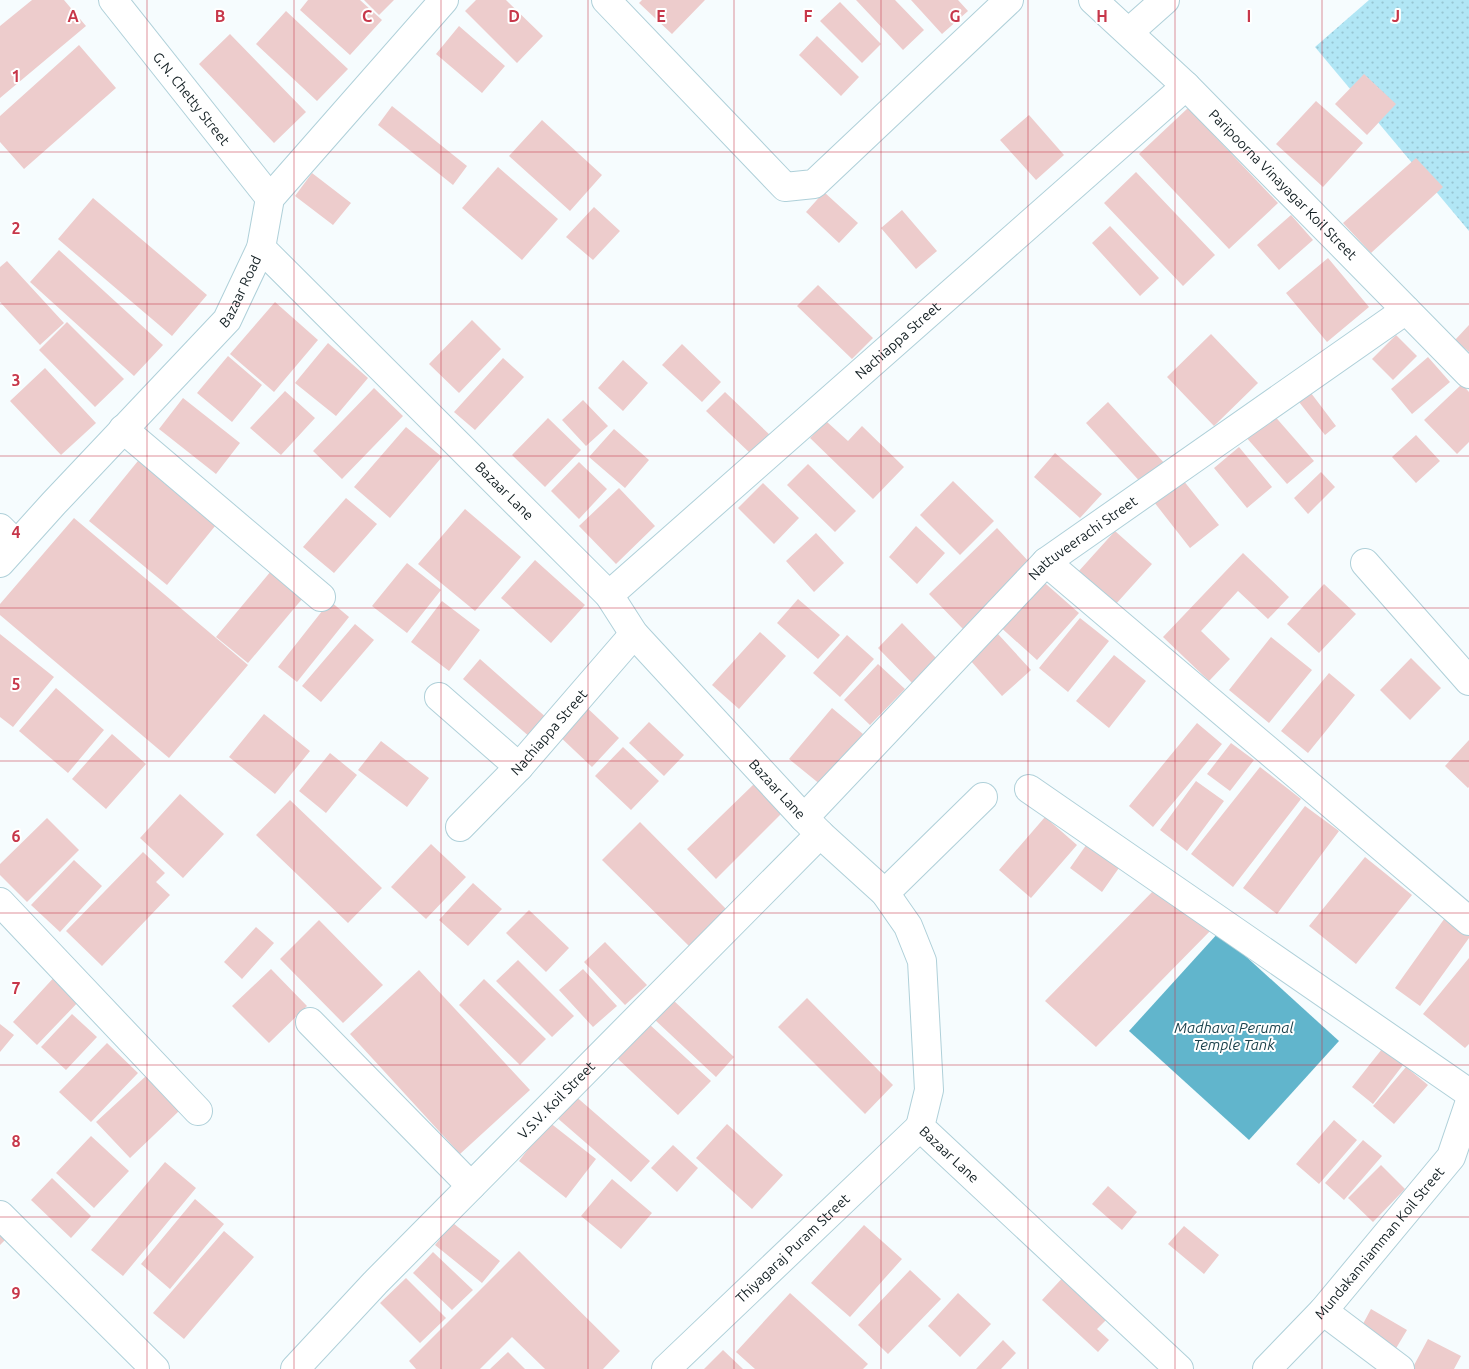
<svg xmlns="http://www.w3.org/2000/svg" width="1469" height="1369" font-family="Ubuntu,sans-serif">
<style>
.grass{fill:url(#grass-dots)}
.water{fill:#61b5cc}
.building{fill:#edcccc}
.lines{fill:none;stroke-linecap:round;stroke-linejoin:round}
.minor-casing{stroke:#afd0d9;stroke-width:30}
.minor{stroke:#fff;stroke-width:28}
.grid{fill:none;stroke:#c7374a;stroke-width:1;stroke-opacity:0.55}
.labels{text-anchor:middle;dominant-baseline:central;stroke-width:4;stroke-linejoin:round;paint-order:stroke}
.street-label{font-size:14px;fill:#121e22;stroke:#fff}
.water-label{font-size:15px;font-style:italic;fill:#1c434d;stroke:#fff}
.grid-label{font-size:16px;text-anchor:middle;font-weight:bold;fill:#c7374a;stroke:#fff;stroke-width:4;stroke-linejoin:round;paint-order:stroke}
</style>
<defs>
<pattern id="grass-dots" width="8" height="8" patternUnits="userSpaceOnUse" patternTransform="scale(1.25)"><rect width="8" height="8" fill="#b1e6f5"/><path d="M2 2h.1M6 6h.1" fill="none" stroke="#97c5d2" stroke-width="1.8" stroke-linecap="round"/></pattern>
</defs>
<rect width="100%" height="100%" fill="#f6fcfe"/>
<path class="grass" d="M1369,0H1469V231L1315,47Z"/>
<path class="water" d="M1219,932L1339,1041L1249,1140L1129,1031Z"/>
<path class="building" d="M32,0H64L86,26L0,98V26Z
M308,0H360L382,20L350,55L300,10Z
M364,0H394L379,15Z
M476,0H506L543,36L517,63L465,11Z
M642,0H705L672,34L639,3Z
M856,0H895L924,30L903,50Z
M911,0H958L968,11L942,34Z
M840,2L881,44L862,63L820,21Z
M286,11L348,69L317,101L256,44Z
M459,26L505,66L482,93L436,54Z
M230,34L306,112L274,143L199,64Z
M817,36L859,77L841,96L799,55Z
M79,45L116,88L24,169L0,142V116Z
M1364,74L1396,104L1367,135L1335,104Z
M1316,101L1363,143L1323,187L1276,144Z
M392,106L467,166L453,185L378,125Z
M1188,108L1278,203L1229,249L1139,154Z
M1029,115L1064,155L1036,180L1000,140Z
M542,120L602,175L570,211L509,156Z
M1416,158L1443,187L1371,253L1343,223Z
M498,167L558,219L522,260L462,208Z
M1136,172L1215,255L1183,286L1104,203Z
M312,173L351,203L333,225L295,196Z
M824,192L858,223L839,243L806,212Z
M93,198L207,295L172,336L58,239Z
M594,207L620,231L593,260L566,237Z
M902,210L937,251L916,269L881,228Z
M1291,215L1313,240L1279,270L1257,245Z
M1110,226L1159,278L1140,296L1092,243Z
M59,250L163,345L134,376L30,282Z
M1328,258L1369,307L1327,342L1286,293Z
M7,261L64,323L40,345L0,302V267Z
M818,285L873,338L852,359L797,306Z
M275,302L318,340L274,392L230,354Z
M472,320L501,349L459,393L429,364Z
M67,322L124,379L95,407L39,350Z
M1469,325V352L1455,340Z
M1211,334L1258,383L1214,426L1167,377Z
M1396,335L1417,356L1393,380L1372,359Z
M328,343L368,378L336,416L295,383Z
M682,344L721,382L702,402L662,365Z
M228,356L262,385L232,422L197,393Z
M1428,357L1450,382L1412,414L1391,389Z
M503,358L524,377L475,430L454,412Z
M623,360L648,383L623,411L598,388Z
M45,368L96,423L61,455L10,401Z
M1462,384L1469,392V442L1457,454L1424,420Z
M374,388L403,416L342,479L313,451Z
M285,391L315,418L281,455L250,428Z
M725,392L771,436L752,455L706,411Z
M1311,393L1336,426L1325,435L1299,402Z
M183,398L240,443L216,474L159,429Z
M583,400L608,426L586,446L562,420Z
M1108,402L1167,466L1145,487L1086,423Z
M1272,413L1314,461L1287,484L1245,436Z
M548,418L581,450L545,487L512,455Z
M826,421L848,441L862,426L904,467L873,499L810,438Z
M406,427L442,457L390,518L354,487Z
M614,429L649,460L625,488L589,457Z
M1416,435L1440,461L1416,483L1392,457Z
M1239,447L1272,487L1247,508L1214,468Z
M1055,453L1102,494L1080,518L1034,477Z
M142,456L220,520L167,585L89,521Z
M579,462L607,489L579,519L551,491Z
M808,464L856,511L835,532L787,485Z
M1321,472L1335,487L1308,514L1294,498Z
M1183,480L1219,525L1190,548L1154,502Z
M953,481L994,521L960,555L920,515Z
M763,483L799,518L774,544L738,508Z
M619,488L655,526L616,564L579,526Z
M346,498L377,524L334,573L303,547Z
M465,509L521,557L475,611L418,564Z
M74,518L248,665L169,758L0,615V604Z
M916,526L945,553L917,584L889,557Z
M997,528L1031,564L963,629L929,594Z
M1115,531L1152,564L1115,605L1078,572Z
M816,533L844,563L814,592L786,561Z
M1243,553L1289,597L1268,619L1238,591L1201,631L1230,659L1209,681L1163,637Z
M535,560L585,605L551,643L501,598Z
M407,563L441,590L407,633L372,606Z
M276,565L308,592L248,663L216,637Z
M1038,577L1079,613L1037,660L997,624Z
M1324,584L1356,614L1319,653L1287,624Z
M798,599L840,635L818,659L777,623Z
M330,601L349,617L297,682L278,667Z
M442,601L480,630L449,671L411,642Z
M1080,618L1109,641L1068,692L1039,668Z
M902,623L939,661L915,686L878,648Z
M355,624L374,640L321,702L302,686Z
M760,632L786,656L739,709L712,685Z
M0,634L54,677L13,727L0,717Z
M998,634L1031,670L1002,696L970,660Z
M847,635L874,659L840,697L813,673Z
M1271,637L1312,670L1269,723L1229,690Z
M1114,655L1146,681L1109,728L1076,701Z
M1411,658L1441,688L1410,720L1380,690Z
M480,659L548,719L531,738L463,679Z
M878,664L905,689L870,725L844,700Z
M1329,673L1355,695L1308,753L1281,731Z
M56,688L104,730L68,773L19,731Z
M583,704L619,738L592,767L556,733Z
M832,708L863,734L821,785L789,759Z
M264,714L310,751L275,794L229,757Z
M649,722L684,755L664,776L629,743Z
M1197,723L1222,744L1153,827L1129,806Z
M112,734L146,764L106,809L72,779Z
M1469,740V787L1468,788L1445,766Z
M381,741L429,778L407,807L358,770Z
M1231,743L1254,760L1230,791L1207,774Z
M623,747L659,781L631,810L595,776Z
M330,753L357,775L326,813L299,791Z
M1260,767L1301,799L1233,887L1191,854Z
M1196,781L1224,801L1187,851L1160,830Z
M754,784L782,813L716,879L687,849Z
M180,794L224,834L183,878L140,838Z
M290,800L382,888L348,923L256,835Z
M1305,806L1339,831L1277,914L1243,888Z
M1045,817L1077,845L1031,898L999,870Z
M47,818L79,850L27,902L0,875V864Z
M640,822L729,912L692,949L602,860Z
M1089,841L1121,865L1102,892L1070,868Z
M431,844L466,877L426,919L391,887Z
M143,852L165,873L156,882L170,895L102,966L66,931Z
M1365,857L1412,895L1356,964L1309,926Z
M74,860L102,886L60,932L31,905Z
M473,883L502,909L468,946L439,920Z
M1158,886L1214,927L1096,1047L1045,1001Z
M529,910L569,948L546,972L506,933Z
M1447,915L1469,931V938L1420,1006L1395,988Z
M319,920L383,985L343,1023L280,959Z
M256,927L274,943L242,979L224,962Z
M605,942L647,985L625,1005L584,962Z
M1469,958V1044L1465,1048L1423,1014Z
M518,960L574,1016L552,1037L496,981Z
M271,969L307,1006L269,1043L232,1006Z
M583,969L617,1006L593,1027L559,990Z
M419,970L530,1090L460,1154L350,1034Z
M58,973L83,997L37,1045L13,1022Z
M484,979L546,1039L520,1065L459,1005Z
M807,998L893,1085L865,1114L778,1027Z
M673,1000L734,1057L716,1077L654,1019Z
M72,1014L97,1037L66,1070L41,1047Z
M0,1024L14,1035L0,1052Z
M649,1024L711,1081L678,1115L617,1058Z
M107,1043L138,1073L91,1122L59,1092Z
M1382,1049L1403,1065L1373,1104L1352,1087Z
M1406,1067L1428,1085L1394,1124L1373,1106Z
M146,1076L179,1111L130,1158L96,1122Z
M573,1094L650,1161L631,1182L555,1116Z
M1334,1120L1357,1140L1319,1184L1296,1164Z
M549,1122L596,1159L566,1198L519,1161Z
M727,1124L783,1175L752,1209L696,1158Z
M91,1136L129,1171L94,1208L56,1173Z
M1363,1140L1382,1156L1344,1200L1325,1183Z
M673,1145L698,1168L677,1192L651,1168Z
M165,1162L196,1188L123,1276L91,1250Z
M1381,1165L1405,1189L1373,1222L1348,1198Z
M52,1178L91,1216L71,1238L31,1200Z
M612,1179L652,1213L621,1249L581,1216Z
M1108,1186L1137,1212L1122,1230L1092,1204Z
M195,1199L224,1224L170,1289L141,1264Z
M453,1223L500,1261L482,1283L435,1245Z
M864,1225L902,1259L850,1317L811,1283Z
M1184,1226L1219,1255L1204,1274L1168,1244Z
M224,1231L254,1257L184,1339L153,1313Z
M0,1235L5,1240L0,1245Z
M519,1251L620,1351L603,1369H545L512,1337L480,1369H416L409,1361Z
M433,1252L473,1290L452,1310L413,1273Z
M910,1270L941,1299L888,1354L858,1325Z
M1067,1273L1111,1315L1097,1329L1109,1340L1098,1352L1042,1300Z
M406,1278L446,1318L420,1343L380,1303Z
M790,1293L868,1364L863,1369H755L736,1352Z
M958,1293L991,1324L960,1357L928,1326Z
M1371,1309L1407,1330L1392,1355L1357,1335Z
M1428,1339L1461,1356L1454,1369H1412Z
M1003,1340L1016,1353L1001,1369H976Z
M723,1350L743,1369H704Z
M508,1352L525,1369H490Z"/>
<g class="lines">
<defs>
<g id="minor">
<path id="s1" d="M113,0L270,198"/>
<path d="M606,0L785,187L814,184L1009,0"/>
<path id="s2" d="M1093,0L1186,86L1469,374"/>
<path d="M1129,32L1165,0"/>
<path id="s3" d="M261,248L609,595L634,634L804,818L820,834L885,893L908,926L922,961L929,1090L920,1127L1179,1369"/>
<path d="M123,429L321,597"/>
<path d="M0,528L16,544"/>
<path d="M1046,562L1469,921"/>
<path id="s4" d="M0,563L54,503L227,320L261,248L270,198L444,0"/>
<path d="M1365,563L1469,681"/>
<path id="s5" d="M609,595L1186,86"/>
<path d="M439,697L519,767"/>
<path d="M1029,789L1469,1093"/>
<path id="s6" d="M804,818L1046,562L1406,310"/>
<path id="s7" d="M460,827L519,767L634,634"/>
<path d="M885,893L983,797"/>
<path d="M0,902L198,1111"/>
<path d="M310,1022L471,1186"/>
<path d="M0,1215L155,1369"/>
<path d="M1323,1311L1400,1369"/>
<path id="s8" d="M295,1369L375,1283L820,834"/>
<path id="s9" d="M666,1369L920,1127"/>
<path id="s10" d="M1267,1369L1323,1311L1451,1157L1469,1104"/>
</g>
</defs>
<use href="#minor" class="minor-casing"/>
<use href="#minor" class="minor"/>
</g>
<path class="grid" d="M147,0V1369M294,0V1369M441,0V1369M588,0V1369M734,0V1369M881,0V1369M1028,0V1369M1175,0V1369M1322,0V1369M0,152H1469M0,304H1469M0,456H1469M0,608H1469M0,761H1469M0,913H1469M0,1065H1469M0,1217H1469"/>
<g class="labels">
<g class="street-label">
<text stroke="none"><textPath href="#s1" startOffset="126">G.N. Chetty Street</textPath></text>
<text stroke="none"><textPath href="#s2" startOffset="265">Paripoorna Vinayagar Koil Street</textPath></text>
<text stroke="none"><textPath href="#s4" startOffset="364">Bazaar Road</textPath></text>
<text stroke="none"><textPath href="#s5" startOffset="385">Nachiappa Street</textPath></text>
<text stroke="none"><textPath href="#s3" startOffset="344">Bazaar Lane</textPath></text>
<text stroke="none"><textPath href="#s6" startOffset="396">Nattuveerachi Street</textPath></text>
<text stroke="none"><textPath href="#s7" startOffset="130">Nachiappa Street</textPath></text>
<text stroke="none"><textPath href="#s3" startOffset="749">Bazaar Lane</textPath></text>
<text stroke="none"><textPath href="#s8" startOffset="375">V.S.V. Koil Street</textPath></text>
<text stroke="none"><textPath href="#s3" startOffset="1184">Bazaar Lane</textPath></text>
<text stroke="none"><textPath href="#s10" startOffset="169">Mundakanniamman Koil Street</textPath></text>
<text stroke="none"><textPath href="#s9" startOffset="175">Thiyagaraj Puram Street</textPath></text>
</g>
<g class="water-label">
<text x="1234" y="1027">Madhava Perumal<tspan x="1234" dy="17">Temple Tank</tspan></text>
</g>
</g>
<g class="grid-label">
<text x="73" y="22">A</text>
<text x="220" y="22">B</text>
<text x="367" y="22">C</text>
<text x="514" y="22">D</text>
<text x="661" y="22">E</text>
<text x="808" y="22">F</text>
<text x="955" y="22">G</text>
<text x="1102" y="22">H</text>
<text x="1249" y="22">I</text>
<text x="1396" y="22">J</text>
<text x="16" y="82">1</text>
<text x="16" y="234">2</text>
<text x="16" y="386">3</text>
<text x="16" y="538">4</text>
<text x="16" y="690">5</text>
<text x="16" y="842">6</text>
<text x="16" y="994">7</text>
<text x="16" y="1147">8</text>
<text x="16" y="1299">9</text>
</g>
</svg>
